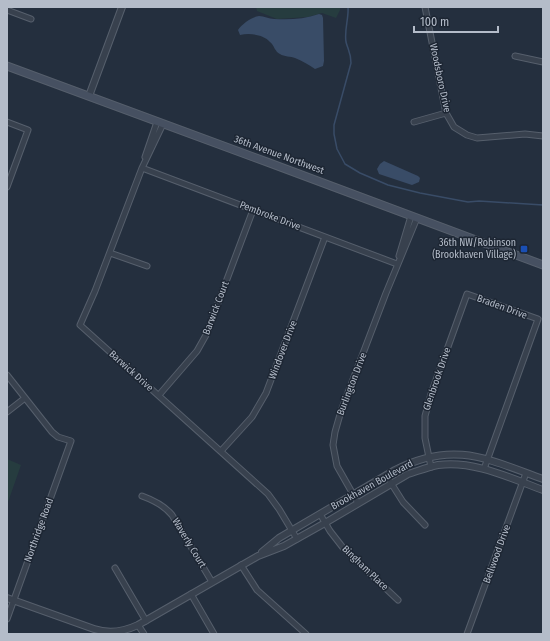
<svg xmlns="http://www.w3.org/2000/svg" width="550" height="641" font-family="'Fira Sans Condensed',sans-serif">
<style>
.green{fill:#263c3f}
.water{fill:#394c67}
.lines{fill:none;stroke-linecap:round;stroke-linejoin:round}
.stream{stroke:#394c67;stroke-width:1.5}
.minor-casing{stroke:#565f6c;stroke-width:7}
.tertiary-casing{stroke:#565f6c;stroke-width:8}
.secondary-casing{stroke:#565f6c;stroke-width:9}
.minor{stroke:#38414e;stroke-width:5}
.tertiary{stroke:#38414e;stroke-width:6}
.secondary{stroke:#465061;stroke-width:7}
.transit-dot{fill:#1a4fb4;stroke:#1d2633;stroke-width:1.5}
.labels{text-anchor:middle;dominant-baseline:central;stroke-width:3;stroke-linejoin:round;paint-order:stroke}
.street-label{font-size:10px;fill:#b4bcc9;stroke:#1d2633}
.poi-label{font-size:10px;fill:#b4bcc9;stroke:#1d2633;text-anchor:end}
</style>
<rect width="100%" height="100%" fill="#242f3e"/>
<path class="green" d="M256,7H340V10L336,18L322,13L308,17L277,19L257,11Z
M7,459L21,465L7,505Z"/>
<path class="water" d="M319,14L322,15L323,18L324,61L323,66L315,69C309,65 303,61 295,58C291,56 284,57 280,54C275,52 274,45 270,42C263,34 249,33 240,35L238,30C242,24 251,17 259,16C264,16 269,19 274,19C290,20 304,19 319,14Z
M384,161L418,176L420,178L419,182L412,185L379,174L377,169L380,164Z"/>
<g class="lines">
<path class="stream" d="M348,7C349,18 344,30 346,42C348,50 351,53 351,63L334,125V134L337,149L345,164L360,173L388,185L420,193L468,202L479,201L543,205"/>
<defs>
<path id="minor" d="M425,7L442,93L446,113L454,127L467,135L477,138L525,134L543,136
M7,10L31,19
M515,56L543,62
M7,122L28,130L7,187
M414,122L446,113
M163,124L142,168L95,291L80,325L268,494L279,509L297,539
M145,157L157,122
M142,168L397,264
M110,253L147,266
M399,256L411,216
M7,375L52,432L58,437L71,441L7,619
M159,395L197,351L206,335L253,210
M7,412L25,398
M221,451L252,417L266,393L325,237
M431,467L425,438V416L431,394L467,294L538,319L484,469
M386,475L403,502L425,525
M142,496C153,500 164,505 172,515L212,582
M358,503L337,466L333,445L335,432L341,411L386,293L417,218
M320,514L330,531L344,549L398,600
M241,565L257,590L306,634
M115,568L146,621
M191,594L214,634
M138,625L144,634
M467,634L526,473"/>
<path id="tertiary" d="M89,96L122,7
M262,552L279,538L395,470C454,440 487,459 543,479
M7,598L94,629C109,634 123,632 138,625L258,556L284,546L325,523L408,474C418,471 428,467 438,465C474,460 510,478 543,490"/>
<path id="secondary" d="M7,66L267,162L543,265"/>
</defs>
<use href="#minor" class="minor-casing"/>
<use href="#tertiary" class="tertiary-casing"/>
<use href="#secondary" class="secondary-casing"/>
<use href="#minor" class="minor"/>
<use href="#tertiary" class="tertiary"/>
<use href="#secondary" class="secondary"/>
</g>
<rect class="transit-dot" x="520" y="245" width="8" height="8" rx="2"/>
<g class="labels">
<g class="street-label">
<text transform="translate(440 78) rotate(78)">Woodsboro Drive</text>
<text transform="translate(279 155) rotate(20)">36th Avenue Northwest</text>
<text transform="translate(270 216) rotate(21)">Pembroke Drive</text>
<text transform="translate(502 307) rotate(20)">Braden Drive</text>
<text transform="translate(216 308) rotate(-69)">Barwick Court</text>
<text transform="translate(283 350) rotate(-69)">Windover Drive</text>
<text transform="translate(131 371) rotate(42)">Barwick Drive</text>
<text transform="translate(437 379) rotate(-71)">Glenbrook Drive</text>
<text transform="translate(352 384) rotate(-69)">Burlington Drive</text>
<text transform="translate(372 485) rotate(-29)">Brookhaven Boulevard</text>
<text transform="translate(39 530) rotate(-70)">Northridge Road</text>
<text transform="translate(189 543) rotate(59)">Waverly Court</text>
<text transform="translate(497 554) rotate(-70)">Bellwood Drive</text>
<text transform="translate(365 568) rotate(44)">Bingham Place</text>
</g>
<g class="poi-label">
<text x="516" y="243">36th NW/Robinson<tspan x="516" dy="12">(Brookhaven Village)</tspan></text>
</g>
</g>
<rect width="550" height="641" fill="none" stroke="#b4bcc9" stroke-width="16"/>
<path d="M414 26v6h84v-6" fill="none" stroke="#b4bcc9" stroke-width="2"/>
<text x="420" y="26" font-size="12" fill="#b4bcc9" stroke="#1d2633" stroke-width="3" paint-order="stroke">100 m</text>
</svg>
